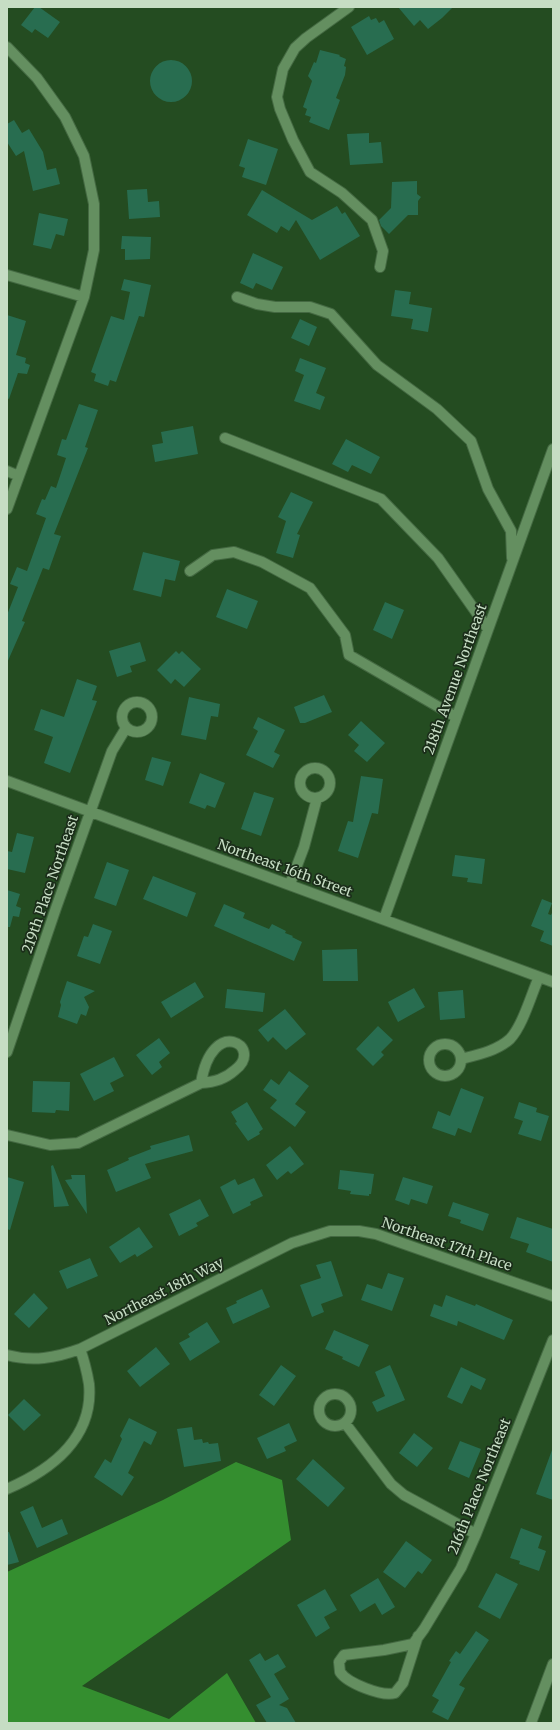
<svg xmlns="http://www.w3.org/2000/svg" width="560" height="1730" font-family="Merriweather,serif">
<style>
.forest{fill:#348e2f}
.building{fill:#286d50}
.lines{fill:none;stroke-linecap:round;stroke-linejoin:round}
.minor-casing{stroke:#446942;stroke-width:12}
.minor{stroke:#648f60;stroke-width:10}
.labels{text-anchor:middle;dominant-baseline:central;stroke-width:3.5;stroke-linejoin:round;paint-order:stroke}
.street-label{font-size:14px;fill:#c6ddc4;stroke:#1b2d1a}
</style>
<rect width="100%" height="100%" fill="#244c21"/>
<path class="forest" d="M236,1462L282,1480L291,1540L82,1686L169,1719L227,1673L256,1723H7V1572L163,1500Z"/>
<path class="building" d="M35,7H39L60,22L48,38L35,29L32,33L21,25Z
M398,7H453L442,18L428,29L420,20L414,26Z
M369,16L371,20L376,18L379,23L384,20L394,39L367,55L351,27Z
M320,50L340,55L339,56L346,59L344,66L346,67L345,75L336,98L340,100L329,130L309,122L311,117L305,115L307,109L303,107L312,81L308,76L314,62L316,63Z
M150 81a21 21 0 1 1 42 0a21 21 0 1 1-42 0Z
M14,120L22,133L29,129L43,152L47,170L56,168L60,184L33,191L24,151L16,156L7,142V124Z
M369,133V143L381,142L383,163L350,165L347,134Z
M248,139L278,149L266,185L242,177L245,168L239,166Z
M417,181V194L421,197L418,201V215H408L389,234L381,226L379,220L391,208L392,182Z
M147,189L148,202L159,201L160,217L129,219L127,190Z
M262,190L312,220L337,206L342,214L345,212L360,236L320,260L296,220L289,231L281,226L277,233L247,215Z
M39,213L68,219L64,236L56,234L51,249L33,245Z
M122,236L151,237L150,259L125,260V249H121Z
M253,253L283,267L272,290L256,283L253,289L240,283Z
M124,279L151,285L144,317L139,316L116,382L110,380L108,386L94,381L96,374L91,372L111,316L124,320L130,292L121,290Z
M395,290L411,292L409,304L432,308L428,332L411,329L413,319L391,316Z
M7,315L26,321L16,355L26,358L25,363L30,365L27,374L18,373L9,399L7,398Z
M300,319L317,327L309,346L291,338Z
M300,358L326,368L316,393L325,397L320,410L294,401L304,375L295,371Z
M79,404L98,410L85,447L88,448L54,534L61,536L49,570L43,568L22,621L25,622L7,663V615L18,587L10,584L17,567L27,571L46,518L36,514L42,499L45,500L51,486L56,488L66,458L57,455L62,439L66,440Z
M193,426L198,454L155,462L152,445L163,443L161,432Z
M346,439L380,457L371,474L352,465L348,472L332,464Z
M291,492L313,502L297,534L300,535L293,558L276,553L286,521L278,517Z
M143,552L180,561L175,581L165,579L161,597L133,590Z
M227,589L258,601L247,629L216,617Z
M385,602L404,610L392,639L373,630Z
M140,642L146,661L130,666L132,672L117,677L109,651Z
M176,651L179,654L182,651L201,669L184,687L175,679L171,684L157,670Z
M77,679L97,686L92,700L97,701L70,773L44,763L53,737L34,730L41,709L64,717Z
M324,695L332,712L305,723H300L294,707Z
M189,697L220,704L218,717L211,716L206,740L181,735Z
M258,717L285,730L274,752L280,755L273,768L246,755L258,731L253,728Z
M361,721L385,743L367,762L354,751L359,745L348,735Z
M152,757L171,762L163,786L145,780Z
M200,773L225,783L215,808L207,805L205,809L189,803Z
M361,776L383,779L378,814L372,813L358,858L338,851L348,821L353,822Z
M254,792L274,798L261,836L241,829Z
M17,833L34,837L25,873L7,869V851L12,852Z
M455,855L485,859L482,884L467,882L468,878L452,876Z
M107,862L129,870L116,906L94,898Z
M153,876L196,893L187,917L143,899Z
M7,890L20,894L16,906L21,908L19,917L13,916L10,927H7Z
M542,899L552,903L548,914L551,915L553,911V946L540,941L544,931L531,926Z
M224,904L245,913L243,918L269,929L272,924L286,931L285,933L293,936L292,937L302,942L294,961L214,926Z
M93,924L112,931L100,964L77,956L84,936L88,937Z
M357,949L358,981H323L322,950Z
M67,981L95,991L84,997L89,1007L86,1016L81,1014L77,1024L58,1017L61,1005L60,1002Z
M195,982L204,997L171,1018L161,1002Z
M414,988L425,1007L398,1022L388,1002Z
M227,989L265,993L263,1012L225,1008Z
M463,990L465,1018L440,1020L438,992Z
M285,1009L306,1034L286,1050L273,1037L268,1042L258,1030Z
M378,1026L393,1040L381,1052L384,1055L373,1066L356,1049Z
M159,1038L170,1053L159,1062L162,1067L152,1075L136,1055Z
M114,1057L124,1076L110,1083L114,1091L94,1101L80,1074Z
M289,1071L309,1086L295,1104L306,1112L295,1127L270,1108L277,1100L263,1090L271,1079L279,1085Z
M33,1081L70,1082L69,1111L56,1110L55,1113L32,1112Z
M461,1088L484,1097L471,1133L458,1128L455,1136L432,1128L438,1111L450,1116Z
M247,1102L263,1129L259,1132L260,1134L248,1141L235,1123L237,1122L231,1112Z
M519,1102L537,1108L536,1112L549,1116L541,1141L518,1134L523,1121L514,1118Z
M189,1135L193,1151L145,1164L151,1178L116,1192L107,1170L129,1160L128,1158L151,1149L150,1146Z
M290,1146L304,1164L291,1174L288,1171L277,1180L266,1165Z
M53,1165L69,1206L54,1207L51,1166Z
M340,1170L374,1174L371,1194H369V1196L350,1194L351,1191L338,1189Z
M71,1175H85L87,1214L65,1180L72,1179Z
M7,1177L24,1182L10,1230L7,1229Z
M403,1177L433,1186L427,1204L411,1199L409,1205L395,1200Z
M254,1178L263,1196L250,1202L251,1205L233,1214L220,1187L235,1179L238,1185Z
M200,1199L209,1216L196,1223L198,1226L179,1236L169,1214Z
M453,1202L489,1214L483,1231L460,1223L461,1220L448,1216Z
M517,1217L553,1229V1262L526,1252L529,1244L510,1238Z
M139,1227L153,1247L137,1257L135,1254L120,1263L109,1247Z
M90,1258L98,1276L67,1289L59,1271Z
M331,1261L343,1296L321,1304L324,1312L312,1317L300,1285L321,1278L316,1265Z
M388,1273L404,1278L392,1311L361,1300L367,1284L382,1289Z
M262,1289L270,1307L233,1324L226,1308L237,1303L236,1301Z
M34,1293L48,1308L29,1328L14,1314Z
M446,1295L475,1306L476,1304L513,1320L504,1340L458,1321L457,1326L430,1316L434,1304L442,1307Z
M207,1322L220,1342L190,1361L179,1343L190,1337L188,1334Z
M334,1330L369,1345L359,1367L342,1359L343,1357L325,1349Z
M156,1347L170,1364L140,1387L127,1371Z
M281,1365L296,1376L274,1406L259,1395Z
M390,1365L405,1400L377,1412L372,1402L385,1396L375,1372Z
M461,1367L486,1379L481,1390L471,1385L462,1404L447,1397Z
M24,1399L41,1415L24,1431L8,1415Z
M129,1418L157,1432L151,1445L144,1441L128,1473L134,1477L122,1496L94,1477L105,1459L111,1463L122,1439L120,1436Z
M289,1423L297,1441L284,1447L286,1451L267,1459L257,1438Z
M192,1427L194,1440L202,1439L203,1443L208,1442L209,1444L218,1443L221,1461L184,1467L177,1429Z
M414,1433L433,1448L417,1467L399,1453Z
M460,1441L481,1449L469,1478L448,1469Z
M552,1450H553V1500L536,1494Z
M313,1459L345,1488L328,1507L296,1479Z
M33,1506L42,1528L62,1519L68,1534L37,1548L20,1512Z
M521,1528L542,1536L538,1548L546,1551L539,1571L519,1564L520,1561L510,1558Z
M7,1532H9L19,1562L7,1565Z
M406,1541L432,1560L422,1574L418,1571L405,1588L383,1572Z
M496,1573L518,1584L500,1619L478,1607Z
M378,1578L395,1607L382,1615L375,1603L360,1612L350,1595Z
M325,1589L337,1610L324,1617L330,1628L316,1637L297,1605Z
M476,1631L489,1640L459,1685L465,1688L448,1720L432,1712L439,1700L432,1696L451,1662L449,1661L456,1651L460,1654Z
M260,1653L265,1661L278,1654L286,1667L274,1674L289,1699L279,1705L287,1708L296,1723H267L256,1705L271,1697L249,1660Z"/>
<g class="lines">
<defs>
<path id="minor" d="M349,7L306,38L295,48L283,69L277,97L280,109L293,140L310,172L342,193L372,220L383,251L380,267
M7,47L37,78L65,117L84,156L94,204V250L84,297L7,509
M7,275L84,297
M237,297L257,304L275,307H310L331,314L377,365L437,409L471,441L488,489L511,531L512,558
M225,438L381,499L438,558L488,629
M7,471L19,476
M190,571L213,555L234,552L262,562L310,588L345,635L349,655L456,717
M122 717a15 15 0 1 1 30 0a15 15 0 1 1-30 0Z
M300 783a15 15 0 1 1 30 0a15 15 0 1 1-30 0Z
M7,781L553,982
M290,884L304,847L317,798
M384,919L553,449
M429 1060a16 16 0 1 1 32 0a16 16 0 1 1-32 0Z
M7,1052L56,908L112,751L126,728
M461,1059C477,1055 497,1051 510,1039C523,1025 531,995 539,977
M7,1135L50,1145L78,1143L201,1083C215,1082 225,1079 235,1070C265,1047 212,1014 201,1083
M7,1355C33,1362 55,1358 80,1349L292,1243L330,1231H359L376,1234L553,1296
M319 1410a16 16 0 1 1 32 0a16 16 0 1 1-32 0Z
M345,1423L391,1484L404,1495L476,1534
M7,1489C51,1470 94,1438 89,1384C87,1372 84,1360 80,1349
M418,1636L403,1683L395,1693C382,1697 347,1683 340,1672L339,1662L344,1655L384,1650L413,1644L424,1629L461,1568L476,1534L553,1340
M531,1723L553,1664"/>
</defs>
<use href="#minor" class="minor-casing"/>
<use href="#minor" class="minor"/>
</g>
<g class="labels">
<g class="street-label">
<text transform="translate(455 679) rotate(-70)">218th Avenue Northeast</text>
<text transform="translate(285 868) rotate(20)">Northeast 16th Street</text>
<text transform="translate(50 884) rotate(-71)">219th Place Northeast</text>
<text transform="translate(447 1244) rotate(19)">Northeast 17th Place</text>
<text transform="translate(164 1291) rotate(-27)">Northeast 18th Way</text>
<text transform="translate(479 1486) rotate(-68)">216th Place Northeast</text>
</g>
</g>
<rect width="560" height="1730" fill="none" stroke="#c6ddc4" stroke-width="16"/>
</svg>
